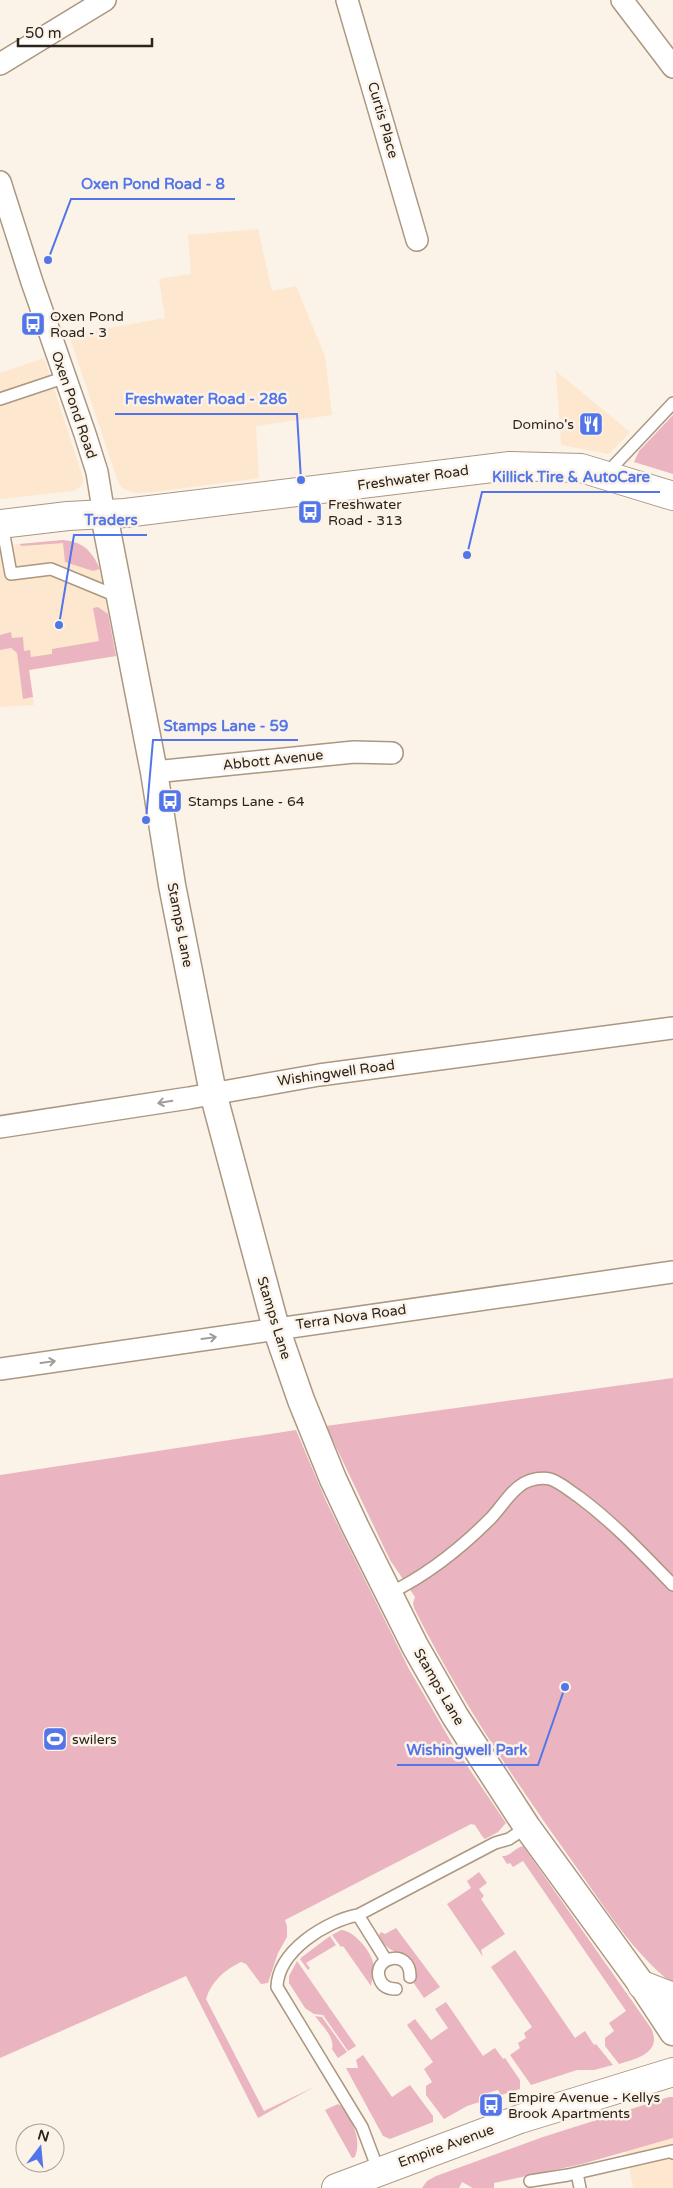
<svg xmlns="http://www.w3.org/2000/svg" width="673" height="2188" font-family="'Varela Round',sans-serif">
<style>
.built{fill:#fee7cf}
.green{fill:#eab5c0}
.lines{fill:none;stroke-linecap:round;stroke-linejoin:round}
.service-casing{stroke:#ac9780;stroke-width:14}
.minor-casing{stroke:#ac9780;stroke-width:24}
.tertiary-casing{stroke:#ac9780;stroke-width:29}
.secondary-casing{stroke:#ac9780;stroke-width:30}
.service{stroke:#fff;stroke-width:11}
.minor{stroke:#fff;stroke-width:21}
.tertiary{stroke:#fff;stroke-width:26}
.secondary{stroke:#fff;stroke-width:28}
.oneway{stroke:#a09c98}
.labels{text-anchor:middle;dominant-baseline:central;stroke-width:5;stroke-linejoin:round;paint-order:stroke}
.street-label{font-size:14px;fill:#2c241b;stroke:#fbf2e8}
.poi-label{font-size:14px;fill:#2c241b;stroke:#fbf2e8;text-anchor:start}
.leader{fill:none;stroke:#5275e9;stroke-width:2}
.callout-dot{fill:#5275e9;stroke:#fbf2e8;stroke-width:2}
.callout-label{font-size:15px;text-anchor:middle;font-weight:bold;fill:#5275e9;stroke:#fbf2e8;stroke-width:5;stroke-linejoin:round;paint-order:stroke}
</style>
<rect width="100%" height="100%" fill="#fbf2e8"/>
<path class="built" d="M258,229L272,291L296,286L325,356L332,415L256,426L259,478L155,492L137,493L128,491L121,487L117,479L69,335L165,318L159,279L191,274L188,235Z
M44,358L83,478V483L79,488L73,491L0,499V373Z
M556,371L630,432L609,454L561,445Z
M63,540L76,542L87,548L100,569L116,656L29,670L34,705L0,707V546Z
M669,2097H673V2188H633L619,2113Z"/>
<path class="green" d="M673,415V474L634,462L639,451Z
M63,540C83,542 92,551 100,569L93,571L65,562L63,543L22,546L19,544Z
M98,607L108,614L116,656L29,670L33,697L23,699L17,653L11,648L0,650V635L11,632L12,638L23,637L24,651L30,650L31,657L52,654V649L99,641L93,608Z
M673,1378V1984C634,1954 605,1908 577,1868C517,1784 460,1700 414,1608L413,1603L415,1597L390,1560L326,1426Z
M296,1430L326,1501L409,1669L453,1745L506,1823L498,1832L485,1839L482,1836L475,1825L471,1824L285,1920L287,1926V1937L278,1953L268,1983L261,1984L246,1964L241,1962C224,1970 211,1982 206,1999L264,2111L314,2087L258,2118L186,1976L0,2058V1475Z
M523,1846L651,2028C663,2053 636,2059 619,2064L605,2046V2038L614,2031L609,2023L626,2011L523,1861L513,1867L510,1863L507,1864L502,1856C511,1856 515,1848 523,1846Z
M479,1872L487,1883L479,1889L484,1896L481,1899L505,1934L481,1950L483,1957L447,1904L471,1888L467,1881Z
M396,1928L440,1987L424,1998L413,1982C418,1945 389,1962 379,1935L381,1932L385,1934Z
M341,1930C353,1930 370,1950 373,1962C375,1970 372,1978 371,1986L343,1946L341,1947L332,1935Z
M330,1936L336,1945L306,1963L310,1968L308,1970L300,1959L302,1957Z
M515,1950L575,2038L585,2031L594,2045L596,2044L613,2065L594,2070H577L531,2085L510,2055L520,2048L518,2043L526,2038L524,2033L532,2027L491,1967Z
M297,1961L356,2046L348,2051L323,2015L314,2014L305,2008L289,1983V1976Z
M446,2002L483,2056L495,2048L503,2059L505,2058L520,2080V2089L501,2095L498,2090L484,2094L486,2100L467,2106L444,2119L426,2095V2086L432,2082L424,2069L433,2062L407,2025L415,2019L431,2040L448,2028L435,2009Z
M315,2016L322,2017L347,2052L338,2058L332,2049C335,2037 322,2026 315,2016Z
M363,2055L392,2097L410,2085L433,2116V2122L390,2139L383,2136L346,2068H358L356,2060Z
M669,2097H673V2138L582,2164L494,2183V2188H473L462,2182L459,2188H422L427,2181L436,2176L543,2137Z
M338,2104L341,2106C352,2122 362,2137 355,2157L352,2158L325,2110Z"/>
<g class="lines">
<defs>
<path id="service" d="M0,399L66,377
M606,474L673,403
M2,524L11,574L51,569L119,597
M390,1593C427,1575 461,1548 490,1519C501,1508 510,1491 524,1483C531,1479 542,1477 550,1479C560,1482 570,1491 579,1497C614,1523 643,1554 673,1585
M358,1915L386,1960
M396,1989C389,1989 383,1987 380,1980C370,1957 411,1947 410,1977
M379,2172L362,2127L277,1987C278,1951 326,1921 358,1915L495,1843L509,1839L527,1827
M577,2173L580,2188
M530,2181L568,2175L672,2151L673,2153"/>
<path id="minor" d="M347,0L417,240
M622,0L673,67
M0,64L105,0
M0,182L32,282L85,434L97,472L104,515
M154,772L354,752L392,753
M0,1127L189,1098L319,1075L673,1028
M0,1369L673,1272"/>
<path id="tertiary" d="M104,515L154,772L172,885L213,1093L276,1328L301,1400L333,1479L355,1526L415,1646L455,1716L527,1827L642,1985L673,2032"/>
<path id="secondary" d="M0,524L68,516L125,513L510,466L581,468L673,496
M642,1985L673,1997
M336,2188L520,2119L673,2072"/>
</defs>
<use href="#service" class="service-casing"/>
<use href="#minor" class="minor-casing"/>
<use href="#tertiary" class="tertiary-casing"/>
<use href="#secondary" class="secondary-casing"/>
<use href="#service" class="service"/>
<use href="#minor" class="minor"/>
<use href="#tertiary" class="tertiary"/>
<use href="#secondary" class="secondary"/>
</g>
<defs><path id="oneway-shaft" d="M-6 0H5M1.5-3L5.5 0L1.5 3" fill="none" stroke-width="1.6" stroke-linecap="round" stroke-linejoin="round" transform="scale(1.25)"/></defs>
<g class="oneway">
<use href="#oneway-shaft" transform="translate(165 1102) rotate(171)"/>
<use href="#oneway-shaft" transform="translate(209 1338) rotate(-8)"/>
<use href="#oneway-shaft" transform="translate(48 1362) rotate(-8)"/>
</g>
<defs>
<symbol id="bus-square" viewBox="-11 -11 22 22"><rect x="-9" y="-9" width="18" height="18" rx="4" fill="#5275e9" stroke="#fbf2e8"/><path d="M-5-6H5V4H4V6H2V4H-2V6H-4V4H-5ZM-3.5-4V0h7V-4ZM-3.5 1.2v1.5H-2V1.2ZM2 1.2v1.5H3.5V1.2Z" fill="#fff"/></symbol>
<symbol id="restaurant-square" viewBox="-11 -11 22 22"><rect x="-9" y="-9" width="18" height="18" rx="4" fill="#5275e9" stroke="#fbf2e8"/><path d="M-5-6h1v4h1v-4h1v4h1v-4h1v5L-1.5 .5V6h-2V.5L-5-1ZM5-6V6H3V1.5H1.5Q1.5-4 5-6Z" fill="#fff"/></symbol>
<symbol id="stadium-square" viewBox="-11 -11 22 22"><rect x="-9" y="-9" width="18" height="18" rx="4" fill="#5275e9" stroke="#fbf2e8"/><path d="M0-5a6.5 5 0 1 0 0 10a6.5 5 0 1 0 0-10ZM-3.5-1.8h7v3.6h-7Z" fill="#fff"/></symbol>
</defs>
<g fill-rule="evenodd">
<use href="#bus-square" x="19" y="310" width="28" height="28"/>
<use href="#restaurant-square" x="577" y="410" width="28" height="28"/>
<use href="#bus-square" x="296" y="498" width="28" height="28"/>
<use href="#bus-square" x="156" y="787" width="28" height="28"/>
<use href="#stadium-square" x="41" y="1725" width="28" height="28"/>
<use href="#bus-square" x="477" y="2091" width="28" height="28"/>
</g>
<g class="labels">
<g class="street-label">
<text transform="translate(383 120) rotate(74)">Curtis Place</text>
<text transform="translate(74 405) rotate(71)">Oxen Pond Road</text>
<text transform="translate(413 478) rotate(-8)">Freshwater Road</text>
<text transform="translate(273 760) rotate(-6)">Abbott Avenue</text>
<text transform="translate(180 925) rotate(79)">Stamps Lane</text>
<text transform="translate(336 1073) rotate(-8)">Wishingwell Road</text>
<text transform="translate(351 1317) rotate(-8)">Terra Nova Road</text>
<text transform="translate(274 1318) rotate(73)">Stamps Lane</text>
<text transform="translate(439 1687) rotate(60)">Stamps Lane</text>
<text transform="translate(446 2146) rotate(-20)">Empire Avenue</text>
</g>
<g class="poi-label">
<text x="50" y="316">Oxen Pond<tspan x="50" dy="16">Road - 3</tspan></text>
<text x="574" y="424" text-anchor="end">Domino's</text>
<text x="328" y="504">Freshwater<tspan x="328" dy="16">Road - 313</tspan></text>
<text x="188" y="801">Stamps Lane - 64</text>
<text x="72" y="1739">swilers</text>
<text x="508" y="2097">Empire Avenue - Kellys<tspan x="508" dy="16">Brook Apartments</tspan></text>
</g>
</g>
<path class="leader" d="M48 260L71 199H235M301 480L297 414H115M467 555L482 492H660M59 625L74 535H147M146 820L153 740H298M565 1687L538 1765H397"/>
<g class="callout-dot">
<circle cx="48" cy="260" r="5"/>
<circle cx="301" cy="480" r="5"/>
<circle cx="467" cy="555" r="5"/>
<circle cx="59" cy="625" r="5"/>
<circle cx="146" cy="820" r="5"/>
<circle cx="565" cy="1687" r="5"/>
</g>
<g class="callout-label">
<text x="153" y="189">Oxen Pond Road - 8</text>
<text x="206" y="404">Freshwater Road - 286</text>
<text x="571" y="482">Killick Tire &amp; AutoCare</text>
<text x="111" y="525">Traders</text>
<text x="226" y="731">Stamps Lane - 59</text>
<text x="467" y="1755">Wishingwell Park</text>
</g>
<g transform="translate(40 2148) rotate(16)"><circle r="24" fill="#fbf2e8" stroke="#a8a096"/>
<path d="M0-4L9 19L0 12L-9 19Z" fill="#5275e9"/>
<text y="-8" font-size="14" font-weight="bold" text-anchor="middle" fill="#2c241b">N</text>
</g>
<path d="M18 38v8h134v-8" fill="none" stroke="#2c241b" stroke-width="2.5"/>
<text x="25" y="38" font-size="15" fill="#2c241b" stroke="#fbf2e8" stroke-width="4" paint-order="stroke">50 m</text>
</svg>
